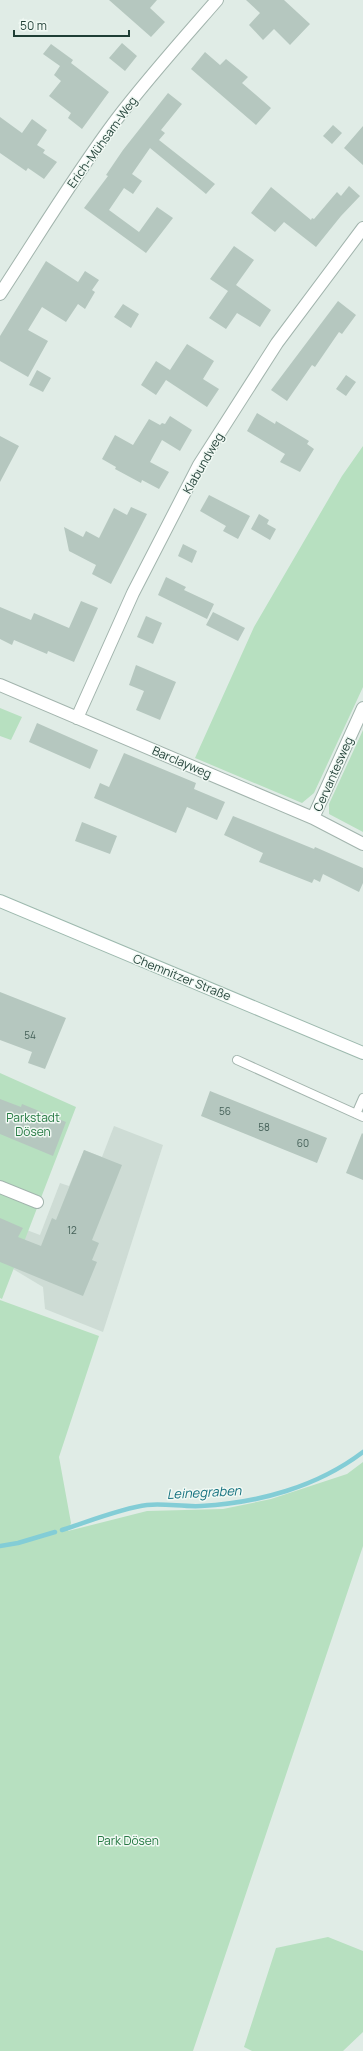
<svg xmlns="http://www.w3.org/2000/svg" width="363" height="2051" font-family="Manrope,sans-serif">
<style>
.built{fill:#cedcd5}
.green{fill:#b7e0c0}
.lines{fill:none;stroke-linecap:round;stroke-linejoin:round}
.stream{stroke:#83cdd6;stroke-width:4.5}
.building{fill:#b5c7bf}
.lane-casing{stroke:#a2b4ad;stroke-width:10}
.street-casing{stroke:#a2b4ad;stroke-width:14}
.secondary-casing{stroke:#9db9ae;stroke-width:14}
.lane{stroke:#fff;stroke-width:8}
.street{stroke:#fff;stroke-width:12}
.secondary{stroke:#fff;stroke-width:12}
.labels{text-anchor:middle;dominant-baseline:central;stroke-width:3;stroke-linejoin:round;paint-order:stroke}
.number-label{font-size:10px;fill:#446058}
.street-label{font-size:12px;fill:#1f3e35;stroke:#f1f9f4}
.park-label{font-size:12px;fill:#267943;stroke:#f1f9f4}
.water-label{font-size:13px;font-style:italic;fill:#14717f;stroke:#f1f9f4}
</style>
<rect width="100%" height="100%" fill="#e0ece6"/>
<path class="built" d="M114,1126L163,1145L103,1332L45,1309L43,1287L13,1269L24,1229L40,1235L60,1183L69,1186L84,1150L102,1157Z"/>
<path class="green" d="M363,446V687L314,793L302,803L195,758L254,627L342,476Z
M0,708L22,717L11,740L0,736Z
M363,730V832L329,814V804Z
M0,1073L76,1107L2,1299L0,1298Z
M0,1300L99,1336L59,1457L71,1523L68,1531L147,1511L223,1509L271,1499L347,1474L363,1462V1546L193,2051H0Z
M328,1937L363,1951V2032L343,2051H252L244,2047L276,1948Z"/>
<g class="lines">
<path class="stream" d="M62,1530C87,1522 122,1508 147,1505C164,1503 183,1507 201,1506C258,1503 317,1487 363,1452
M0,1546L18,1543L55,1532"/>
</g>
<path class="building" d="M109,0H157L150,8L165,22L151,37Z
M246,0H284L310,24L290,45L274,29L263,40L249,25L260,13Z
M122,43L137,56L125,71L109,58Z
M51,44L73,60L71,63L109,92L82,129L68,118L71,113L49,96L61,81L54,75L60,66L43,54Z
M205,52L220,65L226,59L248,77L242,83L271,108L256,125L191,69Z
M168,93L182,104L161,130L165,133L159,140L215,184L206,194L150,148L132,174L142,181L133,194L124,188L109,210L139,232L157,207L173,218L146,253L84,208L108,176L106,175L123,150Z
M0,117L22,133L32,119L47,130L37,145L45,150L43,153L57,162L44,179L28,168L26,171L0,153Z
M333,125L342,133L332,144L323,136Z
M363,126V165L344,148Z
M349,186L360,196L341,216L316,247L284,222L275,232L251,213L271,187L311,220L312,218L314,219L337,192L341,196Z
M234,246L254,260L236,285L271,310L260,327L237,313L226,329L209,318L228,291L210,279Z
M46,261L78,282L85,271L99,280L92,290L95,292L85,309L78,304L66,322L42,307L28,330L48,341L28,377L0,361V336Z
M338,301L356,315L342,334L339,332L315,367L312,365L287,401L271,390Z
M123,304L139,314L131,328L114,317Z
M187,344L214,361L203,379L219,389L207,407L166,380L156,395L141,385L156,361L170,370Z
M37,370L51,378L43,392L29,385Z
M346,375L356,382L346,396L336,389Z
M257,413L275,424L276,421L309,441L307,444L314,449L300,472L280,462L285,454L247,431Z
M170,416L192,430L180,451L162,440L150,462L169,472L159,489L142,480L141,483L115,469L116,467L102,459L115,435L133,445L149,419L160,425L162,423L165,424Z
M0,436L19,446L0,482Z
M209,495L250,516L238,539L223,531L226,526L200,511Z
M131,507L147,514L111,584L92,574L96,565L69,551L64,527L83,537L86,531L99,538L114,508L127,515Z
M259,514L269,520L267,524L276,529L270,540L251,529Z
M183,544L197,551L192,563L178,556Z
M166,577L186,587L184,590L214,604L207,619L158,595Z
M81,601L98,608L74,662L48,651L47,654L14,640L12,645L0,639V607L31,620L34,613L69,628Z
M213,612L245,628L238,641L206,625Z
M146,616L162,623L153,644L137,637Z
M136,665L176,682L160,720L136,710L144,691L129,685Z
M37,723L98,750L90,769L29,742Z
M124,753L196,783L194,789L225,802L217,820L187,807L176,833L94,798L100,783L109,787Z
M233,816L314,849L315,847L363,868V883L359,892L323,874L320,882L314,879L312,883L259,862L263,853L224,835Z
M82,822L117,836L110,854L75,841Z
M0,992L66,1018L45,1069L28,1063L32,1052L0,1040Z
M210,1091L327,1138L317,1163L201,1116Z
M0,1099L21,1107L22,1104L66,1122L53,1156L0,1134Z
M362,1133L363,1134V1180L346,1173Z
M84,1150L122,1165L92,1240L99,1243L92,1260L97,1262L83,1296L0,1262V1218L23,1228L18,1237L41,1246L52,1218L56,1220Z"/>
<g class="lines">
<defs>
<path id="lane" d="M237,1060L363,1117
M356,1114L363,1098"/>
<path id="street" d="M0,294C38,236 74,176 116,120C147,79 183,39 217,0
M0,685L313,818L363,844
M77,718L133,593L199,465L277,343L363,228
M313,818L363,708
M0,1187L37,1202"/>
<path id="secondary" d="M0,901L363,1053"/>
</defs>
<use href="#lane" class="lane-casing"/>
<use href="#street" class="street-casing"/>
<use href="#secondary" class="secondary-casing"/>
<use href="#lane" class="lane"/>
<use href="#street" class="street"/>
<use href="#secondary" class="secondary"/>
</g>
<g class="labels">
<g class="number-label">
<text x="30" y="1035">54</text>
<text x="225" y="1111">56</text>
<text x="264" y="1127">58</text>
<text x="303" y="1143">60</text>
<text x="72" y="1230">12</text>
</g>
<g class="street-label">
<text transform="translate(102 142) rotate(-54)">Erich-Mühsam-Weg</text>
<text transform="translate(203 463) rotate(-60)">Klabundweg</text>
<text transform="translate(182 762) rotate(23)">Barclayweg</text>
<text transform="translate(333 774) rotate(-66)">Cervantesweg</text>
<text transform="translate(182 977) rotate(22)">Chemnitzer Straße</text>
</g>
<g class="park-label">
<text x="33" y="1117">Parkstadt<tspan x="33" dy="14">Dösen</tspan></text>
<text x="128" y="1840">Park Dösen</text>
</g>
<g class="water-label">
<text transform="translate(204 1492) rotate(-3)">Leinegraben</text>
</g>
</g>
<path d="M14 30v6h115v-6" fill="none" stroke="#1f3e35" stroke-width="2"/>
<text x="20" y="30" font-size="12" fill="#1f3e35" stroke="#f1f9f4" stroke-width="3" paint-order="stroke">50 m</text>
</svg>
